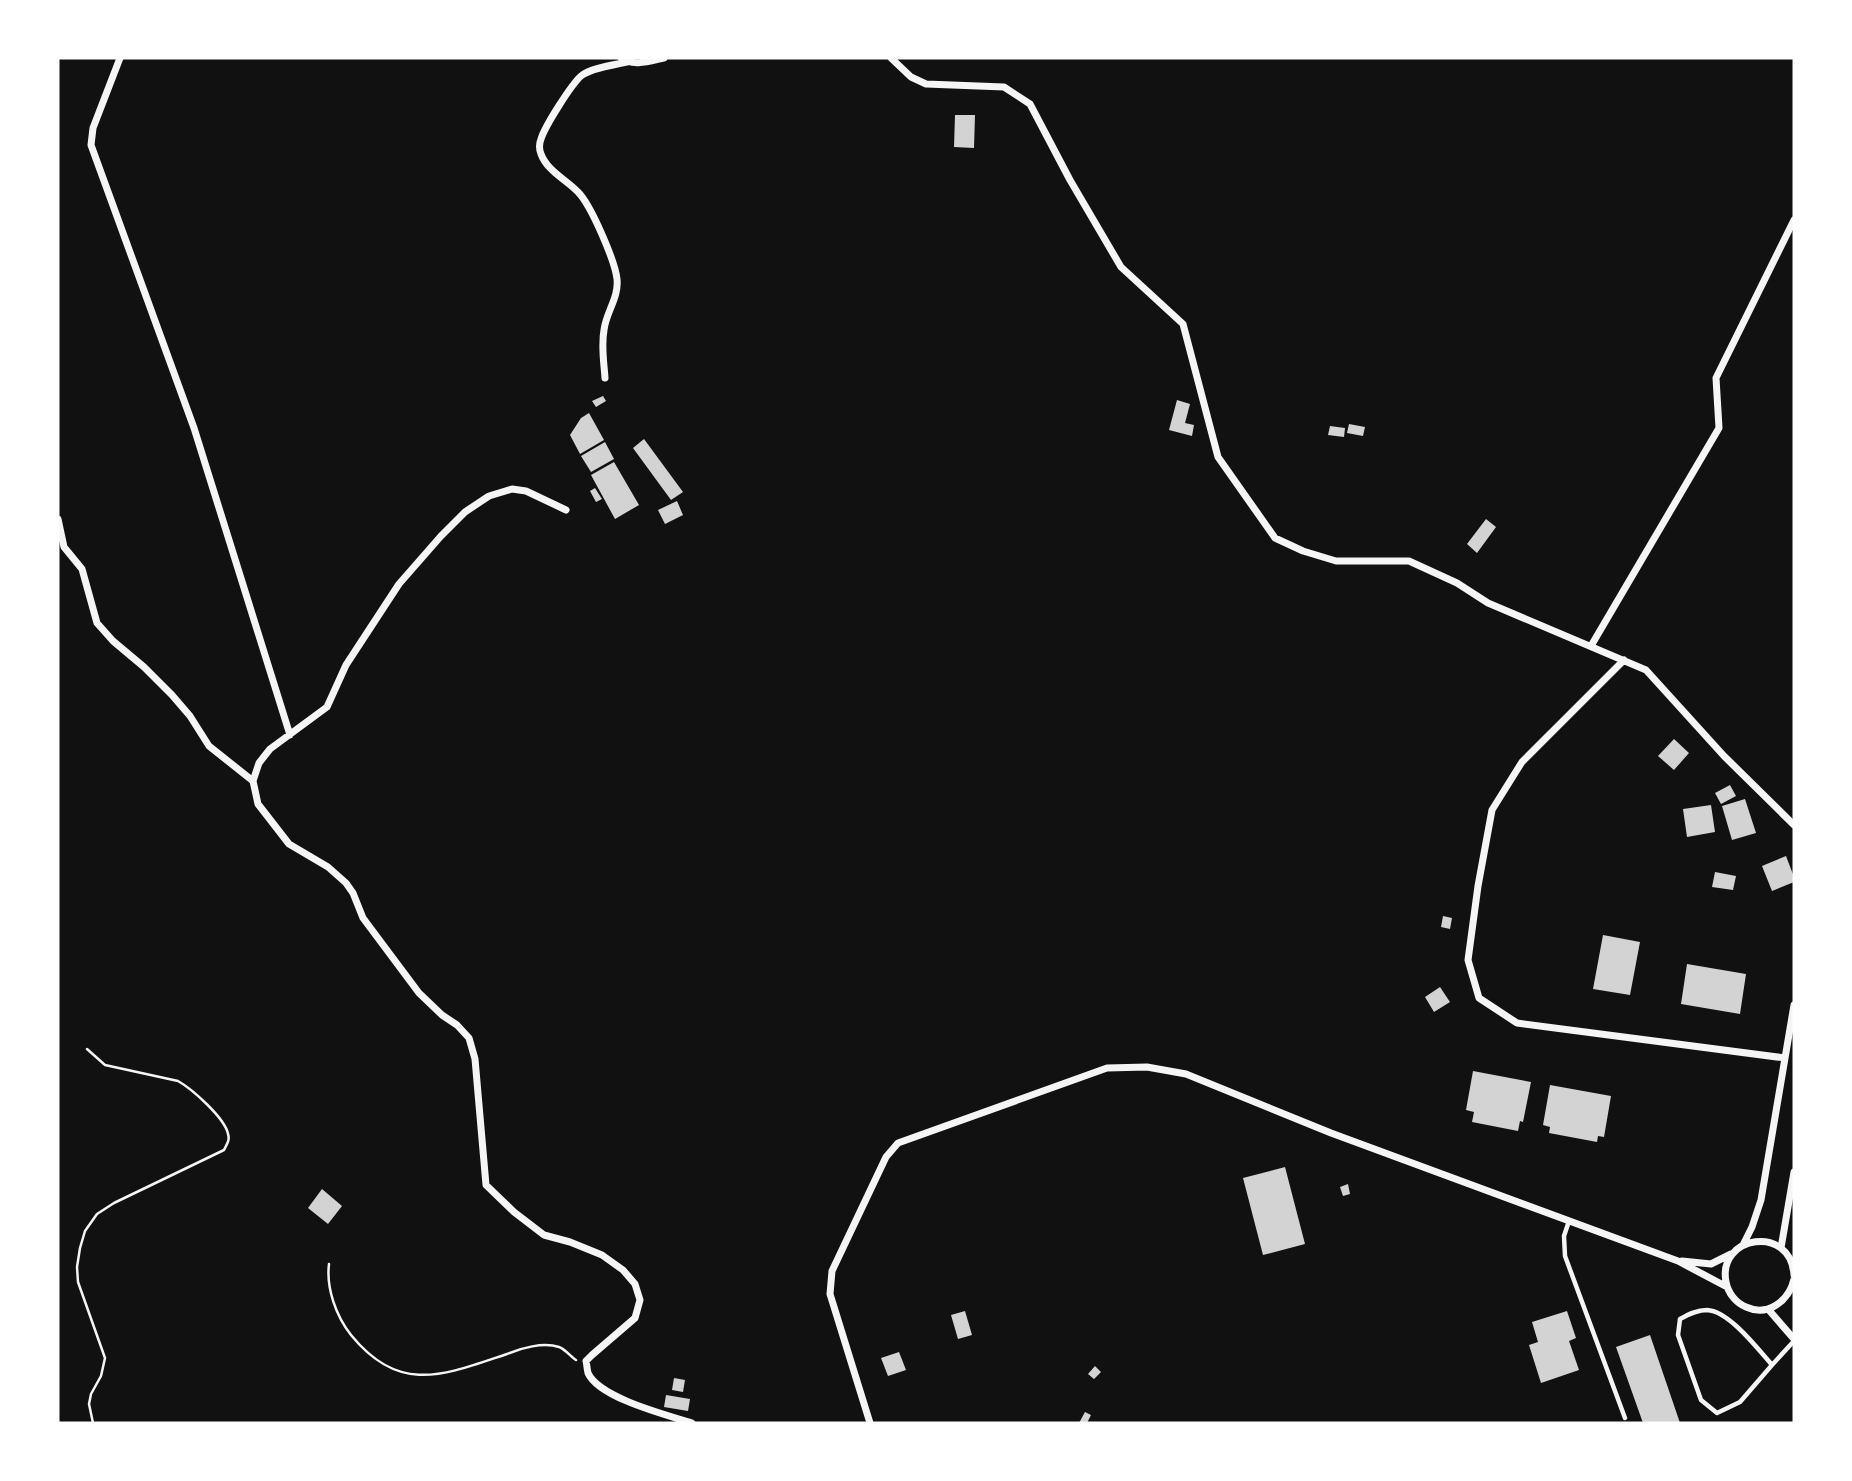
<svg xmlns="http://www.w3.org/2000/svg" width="1852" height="1481" font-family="'Roboto Condensed',sans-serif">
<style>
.building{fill:#d3d3d3}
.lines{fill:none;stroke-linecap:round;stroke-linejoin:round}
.path{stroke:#f5f5f5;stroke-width:2.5}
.service{stroke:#f5f5f5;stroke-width:4.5}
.minor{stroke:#f5f5f5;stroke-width:7}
</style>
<rect width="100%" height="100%" fill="#111"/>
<path class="building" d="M955,115H975L974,148L954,147Z
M603,396L606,401L596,407L592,401Z
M1177,400L1190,404L1185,423L1194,425L1192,436L1169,430Z
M589,413L604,440L580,454L570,435L581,418Z
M1349,424L1365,427L1363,436L1347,433Z
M1330,426L1345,428L1344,437L1328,435Z
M644,439L683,492L671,500L633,448Z
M605,442L614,459L591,472L581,456Z
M614,462L639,505L615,519L591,475Z
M595,488L602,499L596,502L590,491Z
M677,501L683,515L665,524L658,510Z
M1486,519L1496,527L1477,553L1467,544Z
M1674,739L1689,753L1674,770L1658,756Z
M1730,785L1736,796L1721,804L1715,793Z
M1745,799L1756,833L1732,840L1722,806Z
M1711,805L1715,832L1687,837L1683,809Z
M1786,856L1794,877V882L1772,891L1762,866Z
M1715,872L1736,876L1733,890L1712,887Z
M1443,916L1452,918L1450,929L1441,927Z
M1603,935L1640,942L1630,995L1593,989Z
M1687,964L1746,974L1740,1014L1681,1004Z
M1440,987L1450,1002L1434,1012L1425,997Z
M1473,1071L1531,1082L1523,1122L1520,1121L1518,1131L1472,1122L1474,1112L1466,1110Z
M1550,1085L1611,1096L1604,1137L1598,1136L1597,1142L1549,1133L1550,1127L1543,1125Z
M1285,1167L1305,1244L1263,1255L1243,1178Z
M1348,1184L1350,1194L1343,1196L1340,1187Z
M322,1189L342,1206L328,1224L308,1208Z
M965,1311L972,1335L958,1339L951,1315Z
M1567,1311L1576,1338L1569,1341L1579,1370L1541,1383L1529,1345L1538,1342L1532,1322Z
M1650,1335L1680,1423H1643L1616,1347Z
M899,1352L906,1370L888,1376L881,1358Z
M1095,1366L1101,1372L1094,1379L1088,1374Z
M674,1378L685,1380L683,1392L672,1390Z
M666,1395L690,1399L688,1411L664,1407Z
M1085,1412L1091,1415L1087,1423H1079Z"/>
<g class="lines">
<path class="path" d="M87,1049L105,1065L178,1081C192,1089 225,1118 228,1134C230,1140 227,1144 224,1150L114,1203L97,1214L85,1231L80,1248L77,1267L78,1282L105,1358L101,1376L91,1394L89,1404L93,1423
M329,1264C326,1288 336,1316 351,1335C400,1395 444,1375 507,1354C521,1348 543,1342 559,1347C565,1349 571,1357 576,1360"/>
<path class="service" d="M1569,1221L1564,1236L1565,1256L1625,1418
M1772,1365C1758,1349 1729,1311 1707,1310C1697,1310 1689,1314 1680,1319L1678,1335L1701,1400L1717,1413L1740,1402L1772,1365L1794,1341"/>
<path class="minor" d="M120,58L93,128L91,145L194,428L290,735
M621,58C633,67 650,61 664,58
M891,58L911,77L926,84L1004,87L1030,104L1070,180L1121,267L1183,324L1218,457L1275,538L1303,551L1336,561H1409L1457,583L1488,603L1646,670L1724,756L1794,825
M605,378C604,363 601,346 604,330C606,312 619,298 617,279C615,261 591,205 578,192C567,180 547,171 541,154C539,149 539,144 541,139C545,126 571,85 581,76C590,68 614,65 627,62
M566,510L526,491L512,489L489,496L465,512L441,536L399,584L346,665L327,707L270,749L259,763L253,781L258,804L289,844L328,867L346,883L353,893L363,918L419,993L442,1015L457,1025L469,1038L475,1059L486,1185L514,1212L544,1235L570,1242L602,1255L623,1270L635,1284L640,1300L635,1318L592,1355L586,1361C587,1365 587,1369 588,1373C599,1398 667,1415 692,1423
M58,519L64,547L82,569L97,623L113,641L144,667L172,695L190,716L209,746L253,781
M1591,646L1719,428L1716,378L1794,220
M1624,660L1522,762L1492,810L1478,886L1468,960L1479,998L1517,1023L1785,1058
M1743,1245L1752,1227L1761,1200L1794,1005
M1781,1248L1794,1172
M1682,1261L1711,1264L1731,1254
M1794,1275C1791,1224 1717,1235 1726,1282C1728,1293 1736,1303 1746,1307C1768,1317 1789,1301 1794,1279
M1768,1309L1794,1339
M870,1423L830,1294L832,1271L886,1157L898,1143L1107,1068L1147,1067L1186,1074L1331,1133L1678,1261L1727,1287"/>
</g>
<rect width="1852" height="1481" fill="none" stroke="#ffffff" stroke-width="119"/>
</svg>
